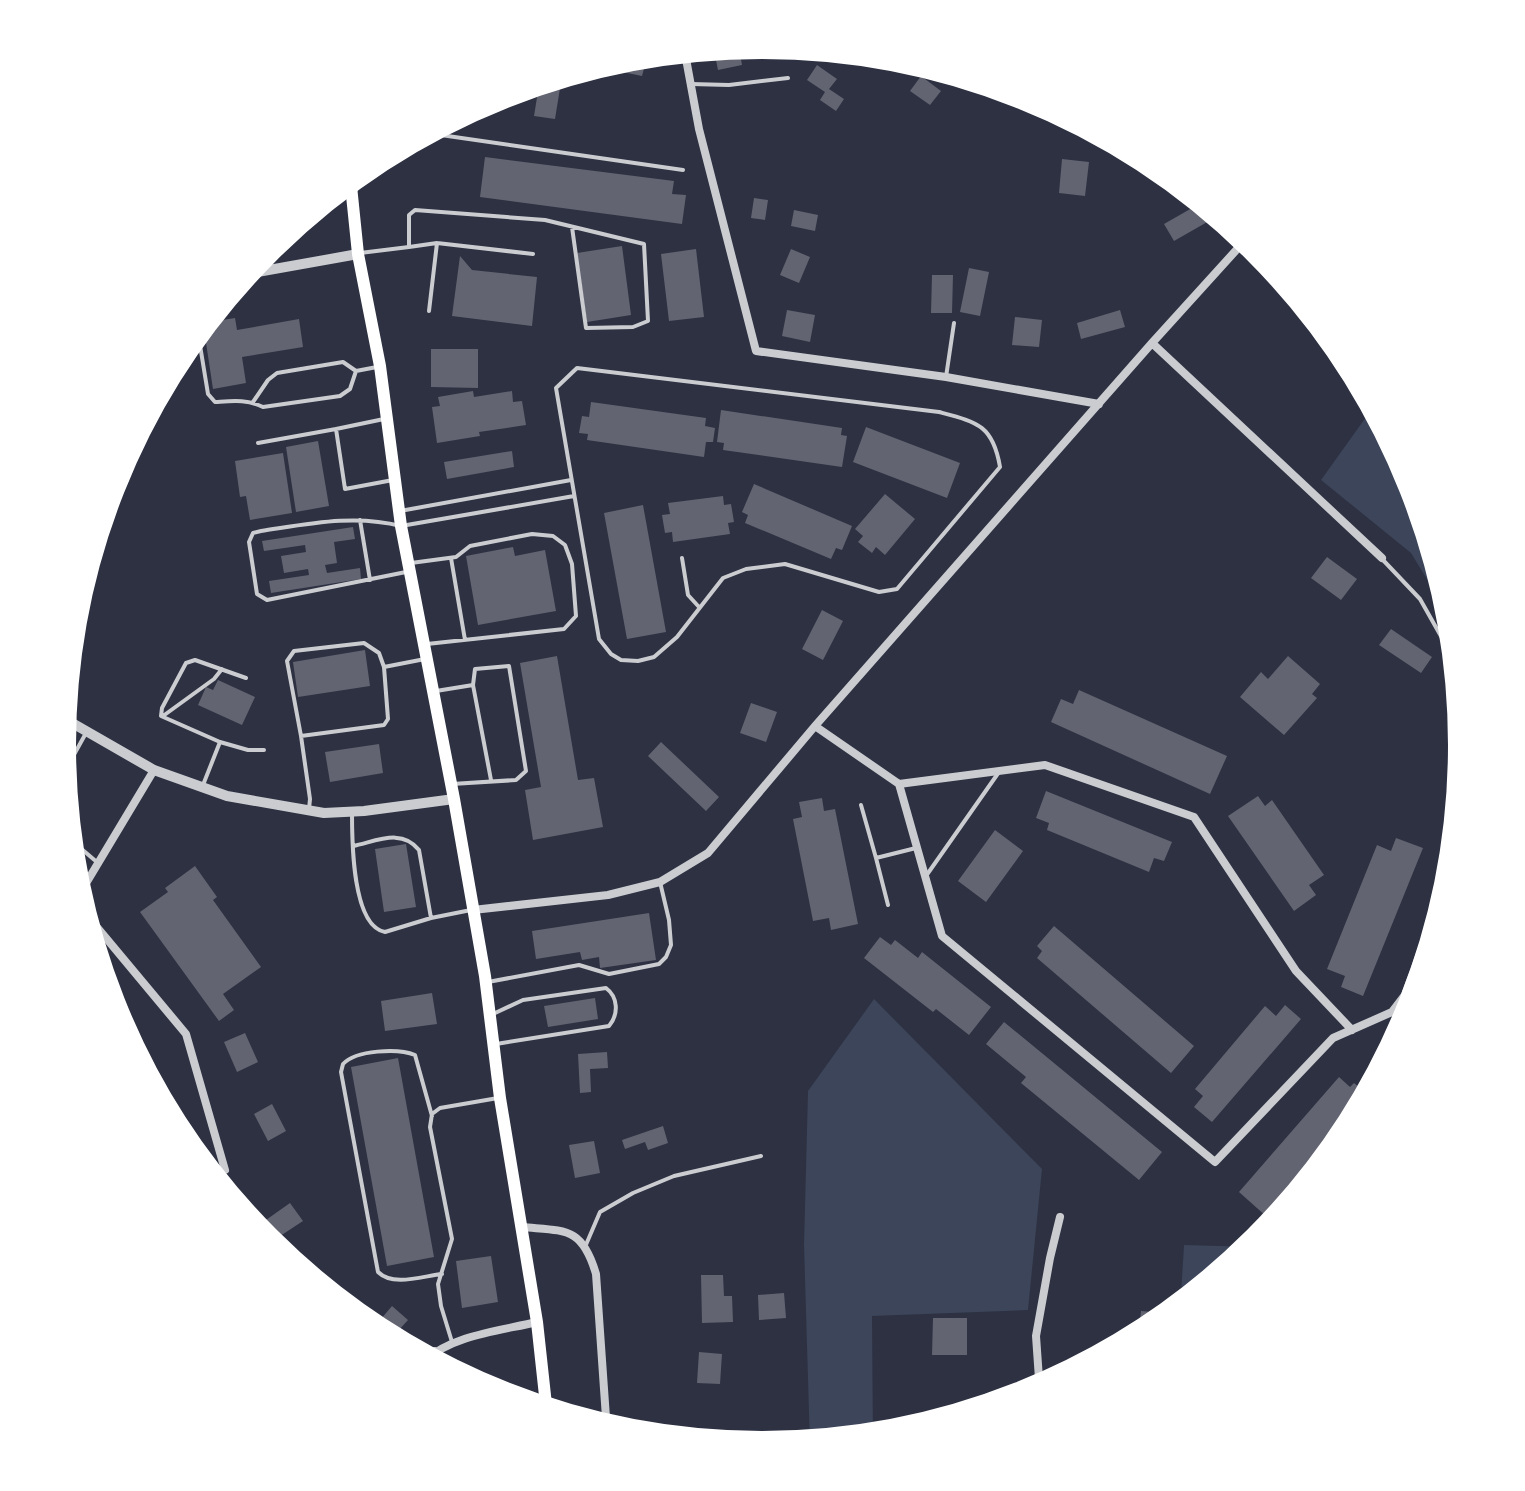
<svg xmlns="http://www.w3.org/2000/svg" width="1525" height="1491" font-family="'PT Sans Narrow',sans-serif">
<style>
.green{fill:#3c4559}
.building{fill:#626471}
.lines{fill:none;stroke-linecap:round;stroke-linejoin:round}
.service{stroke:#caccd0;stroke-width:4}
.minor{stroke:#caccd0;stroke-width:8}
.tertiary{stroke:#caccd0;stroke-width:10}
.primary{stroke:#fff;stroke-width:12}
.rim{fill:none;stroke:#fff;stroke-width:10}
</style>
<rect width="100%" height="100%" fill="#2d3142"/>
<path class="green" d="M1376,403L1414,476L1455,608L1457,637L1447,612L1411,553L1321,480Z
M874,999L1042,1169L1028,1310L872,1316L873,1440L810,1446L804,1245L808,1091Z
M1184,1245L1256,1247L1260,1245L1180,1311Z"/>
<path class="building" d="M738,42L742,65L718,70L713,45Z
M631,53L647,57L642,76L613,70L616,56Z
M817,65L837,79L829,89L844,99L836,111L820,100L825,92L807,80Z
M921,76L941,91L930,105L910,91Z
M540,79L561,82L555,119L534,116Z
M485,157L674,181L672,194L686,195L682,224L480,197Z
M1062,159L1089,162L1085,196L1059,193Z
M754,198L768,200L765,220L751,218Z
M1199,204L1209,221L1174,241L1164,224Z
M310,208L314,225L282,232L286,228Z
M794,210L818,215L815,231L791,226Z
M622,246L631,315L587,322L577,253Z
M696,249L704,317L669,321L661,254Z
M791,249L810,257L799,283L780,275Z
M460,256L472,270L537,277L532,326L452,316Z
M969,268L989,272L980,316L960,312Z
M932,275H953L952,313H931Z
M787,310L815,315L810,342L782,336Z
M1120,310L1125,327L1081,339L1077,323Z
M1015,317L1042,320L1039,347L1012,345Z
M235,318L237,330L299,319L303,347L242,357L246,383L213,389L203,323Z
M431,349H478V388L431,387Z
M473,391L474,397L512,391L513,402L522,401L526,425L479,432L480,436L437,443L432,407L440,406L438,397Z
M591,402L706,418L705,426L715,428L713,442H706L704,457L587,440L588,434L579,433L582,416L589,417Z
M721,410L842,428L841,435L847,436L842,467L723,450L724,443L717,442Z
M866,427L960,463L947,498L853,462Z
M318,441L329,506L296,512L286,447Z
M512,451L514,467L447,479L444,462Z
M283,453L292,513L250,520L246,496L240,497L235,461Z
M754,484L852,526L842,550L836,548L831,559L745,523L748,515L742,512Z
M885,494L915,519L885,555L876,547L872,553L858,542L863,536L855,529Z
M723,496L724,505L731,504L734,522L728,523L730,534L673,542L672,532L665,533L662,515L670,514L668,503Z
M643,505L666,632L627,639L604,513Z
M353,527L355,539L334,542L337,563L325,565L327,573L360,568L361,579L271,593L269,581L309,575L308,569L284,573L281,556L306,552L305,545L264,551L262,541Z
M513,547L515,556L545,550L556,611L478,625L466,556Z
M1327,557L1357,579L1341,600L1311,578Z
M822,610L843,621L823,660L802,649Z
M1391,629L1432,657L1421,673L1379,645Z
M365,650L370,686L298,697L293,662Z
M557,656L578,780L594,778L603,827L533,840L525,790L541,787L520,663Z
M1288,656L1320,684L1312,694L1317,698L1284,735L1240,697L1261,672L1268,679Z
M218,680L255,697L242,725L198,705L206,687L213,690Z
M1079,690L1227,756L1210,794L1051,722L1061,699L1073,704Z
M751,703L777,712L766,742L740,733Z
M661,742L719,797L706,811L648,756Z
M379,744L383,773L330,782L325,752Z
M1046,791L1172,842L1164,861L1154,858L1149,872L1047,830L1049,823L1036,818Z
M1258,796L1265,806L1272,800L1324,875L1309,885L1316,895L1294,911L1228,816Z
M822,798L824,811L835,809L858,924L831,930L829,918L813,921L793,819L802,817L799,802Z
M995,830L1023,851L986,902L958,881Z
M1396,838L1423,848L1363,996L1341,987L1345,976L1327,969L1377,845L1391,851Z
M406,844L416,907L384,912L375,849Z
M195,866L217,897L213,900L261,967L223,994L234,1010L219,1021L140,912L168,892L165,888Z
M649,913L656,960L600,968L599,957L582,960L580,952L536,959L532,931Z
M1054,926L1194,1046L1171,1073L1037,958L1042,951L1037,946Z
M880,937L891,945L895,940L918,958L922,952L991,1007L969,1035L936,1009L933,1012L864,958Z
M432,993L437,1024L385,1031L381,1001Z
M595,998L598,1019L548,1027L544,1006Z
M114,1005L141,1042L130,1051L111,1015L109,1009Z
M1285,1005L1301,1019L1212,1122L1194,1107L1203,1096L1195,1089L1265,1006L1276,1016Z
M1004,1022L1162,1152L1139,1180L1021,1083L1026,1077L986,1044Z
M245,1033L258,1062L237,1072L224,1042Z
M607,1052L608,1068L590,1069L591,1092L580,1093L578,1054Z
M398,1058L434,1257L387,1266L351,1067Z
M149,1068L163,1095L155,1099L141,1072Z
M1339,1077L1350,1087L1354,1083L1371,1097L1267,1217L1239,1192Z
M272,1104L286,1131L268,1141L254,1114Z
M663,1126L668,1143L648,1150L645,1142L625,1149L622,1140Z
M594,1141L600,1173L575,1178L569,1145Z
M290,1203L303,1221L268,1244L256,1227Z
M491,1256L498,1302L462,1308L456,1261Z
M701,1275H723L724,1296H732L733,1322L702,1323Z
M784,1293L786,1318L759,1320L758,1295Z
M392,1306L408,1320L388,1342L370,1332Z
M1141,1311L1166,1313L1165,1323L1138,1341Z
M933,1318H967V1355H932Z
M699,1352L722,1354L720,1384L697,1383Z
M503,1388V1400L477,1389Z
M704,1433H726V1447L704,1445Z"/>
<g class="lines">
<path class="service" d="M691,84L729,85L788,78
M420,132L683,170
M409,247L437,243L533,254
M360,253L409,247V215L415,210L545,220L644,244L648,321L633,327L586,328L572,227
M429,311L437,243
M197,327L208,394L215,402C232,401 247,399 263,407L340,396L350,389L356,371
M577,368L939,412C977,422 993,425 1000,467L897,589L879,592L785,564L746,569L723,578L677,637L654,657L638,661L621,660L611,654L599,639L556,388Z
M946,377L954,323
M253,402L268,380L277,373L343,362L356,371L377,367
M384,419L336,429L345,489L393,480
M258,443L336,429
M400,511L571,480
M360,520L370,580
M451,558L465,640
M682,558L688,595L699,607
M1383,560L1420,599L1442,638L1462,684
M411,563L456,557L470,546L532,534L553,536L565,545L572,564L576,616L564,629L427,644
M406,572L267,600L257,594L249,542L253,533L261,531C308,524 354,514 401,526L574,496
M473,685L491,780
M436,691L473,685L475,669L509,666L526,771L516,780L452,784
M163,716L214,679L222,669
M301,736L287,661L294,651L364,643L379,653L384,667
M220,742L248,750H264
M60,780L86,733
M203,785L220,742L161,716L162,708L186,663L195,660L246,678
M861,805L876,858
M309,809L310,799L301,736L384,725L388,719L384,667L425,659
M352,813C352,841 352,926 385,932L431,918L471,910
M65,823L78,846L98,863
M353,846C377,841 402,828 419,850L431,918
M926,876L999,772
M888,905L876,858L916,848
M488,982L579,965L609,974L659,964L666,957L671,945L669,920L660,882
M493,1014L523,1000L606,988C618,997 619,1014 609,1026L496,1044
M432,1116L415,1055C398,1048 356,1050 343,1064L341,1072L378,1272C393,1287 423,1276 442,1274
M585,1247L600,1212L633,1193L674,1176L761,1156
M452,1342L441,1306L438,1284L452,1239L430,1127L432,1114L440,1108L498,1098"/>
<path class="minor" d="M684,48L699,129L756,351L946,377L1099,404
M974,76L1044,107L1059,108
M1152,343L1382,558
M815,726L899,784L942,936L1215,1162L1333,1038L1392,1012L1405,995L1457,853
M899,784L1045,765L1194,817L1296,971L1352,1030
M76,900L154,770
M76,902L186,1034L225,1170
M473,910L608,895L660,882L708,853L815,726L1152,343L1249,236
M522,1227C565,1231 582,1226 596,1274L607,1432
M435,1351L439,1369
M424,1361C453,1335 499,1331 537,1322
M1040,1393L1036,1336L1050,1258L1060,1217"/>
<path class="tertiary" d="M241,275L358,254
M60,716L154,770L227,796L324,813L364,811L454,799"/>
<path class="primary" d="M350,176L358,254L380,366L401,526L454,799L485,976L500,1098L537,1322L547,1414"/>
</g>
<path d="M0 0H1525V1491H0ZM71 745a691 691 0 1 1 1382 0a691 691 0 1 1-1382 0Z" fill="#fff" fill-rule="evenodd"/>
<path class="rim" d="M71 745a691 691 0 1 1 1382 0a691 691 0 1 1-1382 0Z"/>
</svg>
